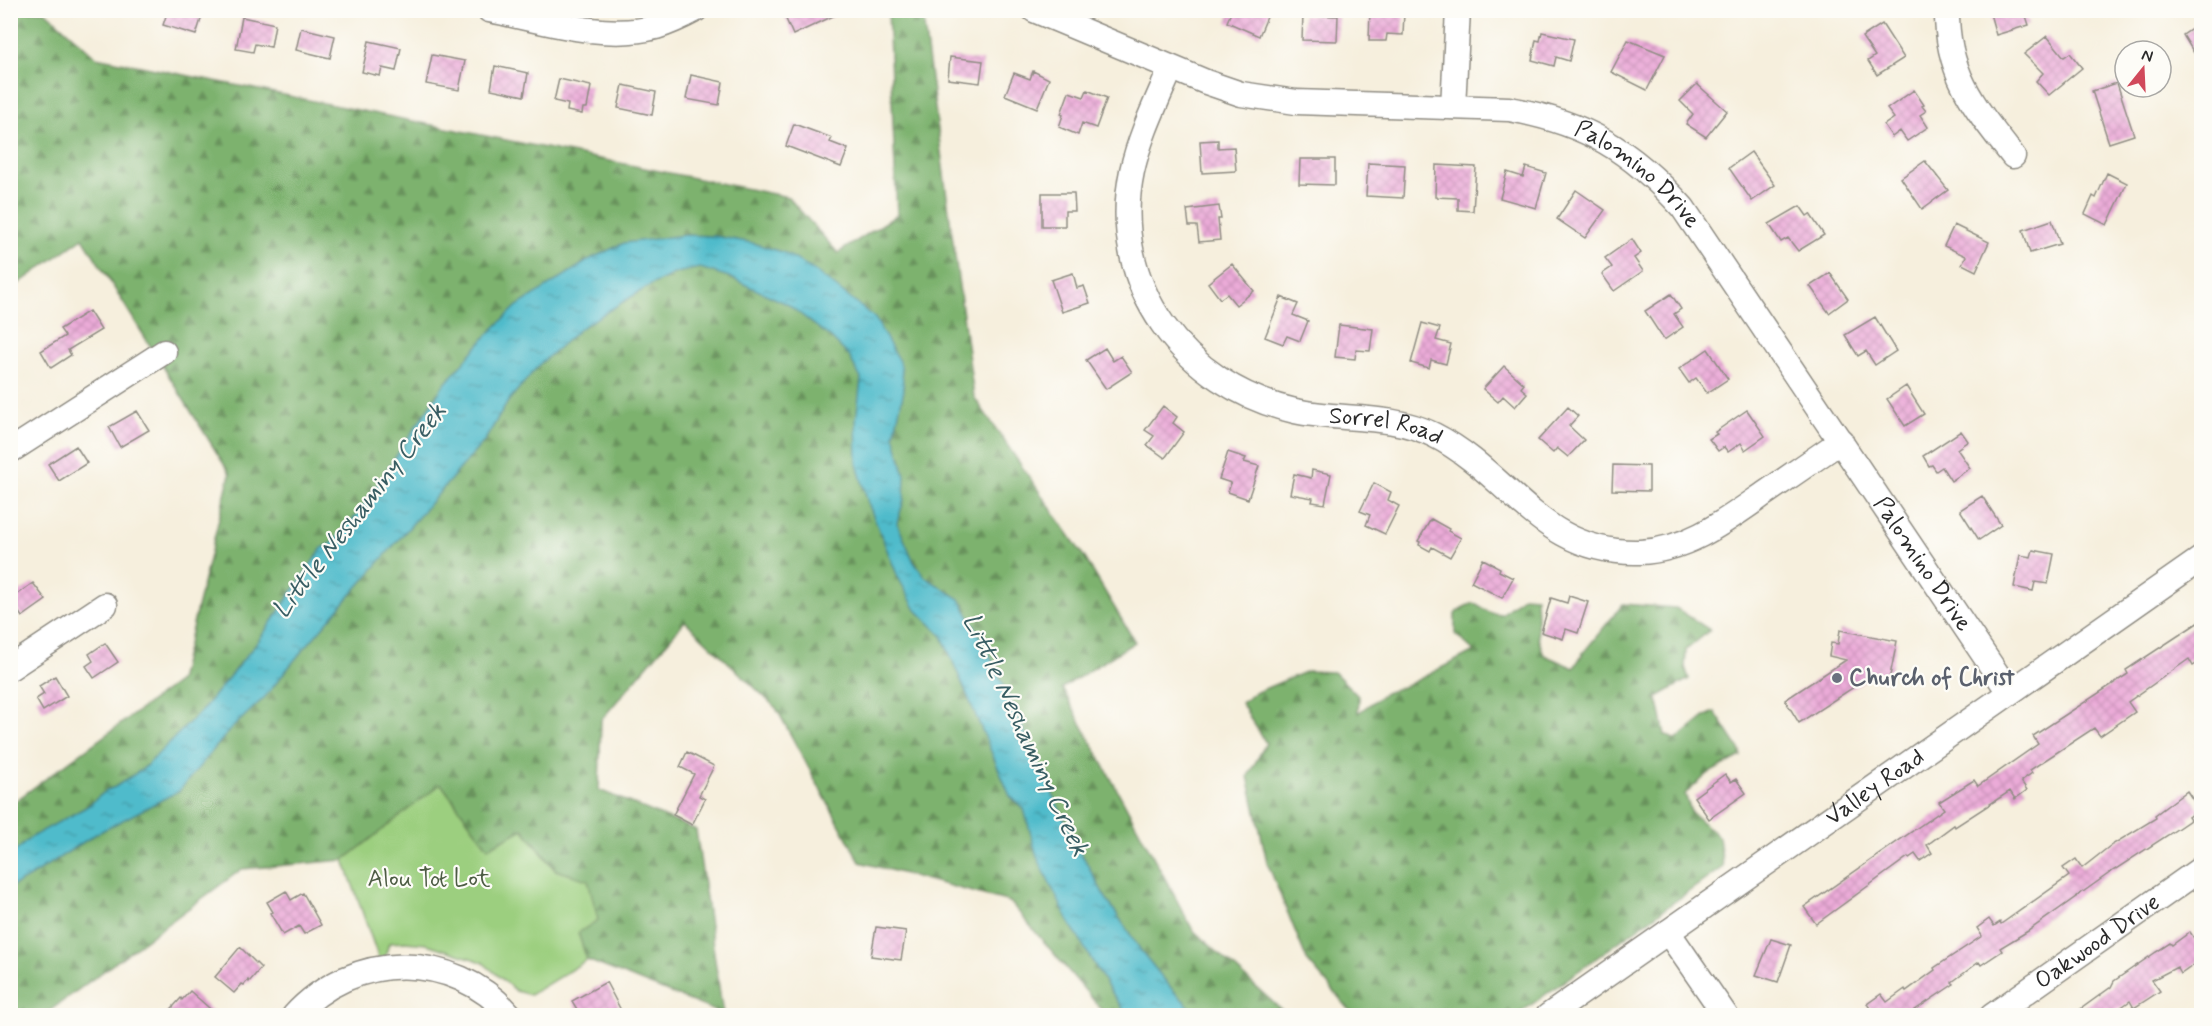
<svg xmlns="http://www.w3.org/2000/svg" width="2212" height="1026" font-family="Mynerve,sans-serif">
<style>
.forest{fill:url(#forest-firs);stroke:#546e4c;stroke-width:1.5}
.green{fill:#9ccf7f;stroke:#647d55;stroke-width:1.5}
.water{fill:url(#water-ripples);stroke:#3d737b;stroke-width:1.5}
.building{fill:url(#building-cross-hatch)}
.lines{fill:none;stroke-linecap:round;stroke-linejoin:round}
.minor-casing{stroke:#908d84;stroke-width:27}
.minor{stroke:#fff;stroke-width:24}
.worship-dot{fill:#6b7280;stroke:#fdfcf7;stroke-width:2}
.labels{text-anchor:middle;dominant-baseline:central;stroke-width:4.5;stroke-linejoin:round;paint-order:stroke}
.street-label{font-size:24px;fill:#2b2b2b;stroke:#fdfcf7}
.worship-label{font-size:24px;font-weight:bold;fill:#5b616d;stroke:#fdfcf7;text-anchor:start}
.park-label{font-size:24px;fill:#4d5c44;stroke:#fdfcf7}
.water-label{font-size:26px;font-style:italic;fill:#385d63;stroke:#fdfcf7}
</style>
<defs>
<pattern id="forest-firs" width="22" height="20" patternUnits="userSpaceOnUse" patternTransform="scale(1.5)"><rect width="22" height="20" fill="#7db26e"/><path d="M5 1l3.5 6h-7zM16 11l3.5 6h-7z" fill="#67915b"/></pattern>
<pattern id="water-ripples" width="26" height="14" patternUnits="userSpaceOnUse" patternTransform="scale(1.5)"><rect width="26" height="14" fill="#4fbbcb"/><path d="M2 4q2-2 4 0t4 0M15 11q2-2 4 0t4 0" fill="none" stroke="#4298a5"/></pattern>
<pattern id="building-cross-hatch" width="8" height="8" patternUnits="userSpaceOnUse" patternTransform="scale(1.5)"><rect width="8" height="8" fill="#ebabd8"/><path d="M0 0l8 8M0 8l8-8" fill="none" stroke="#ca93ba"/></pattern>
</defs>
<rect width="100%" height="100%" fill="#fdfcf7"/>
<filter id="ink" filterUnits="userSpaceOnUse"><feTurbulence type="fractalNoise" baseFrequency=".0167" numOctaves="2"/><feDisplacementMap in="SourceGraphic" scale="12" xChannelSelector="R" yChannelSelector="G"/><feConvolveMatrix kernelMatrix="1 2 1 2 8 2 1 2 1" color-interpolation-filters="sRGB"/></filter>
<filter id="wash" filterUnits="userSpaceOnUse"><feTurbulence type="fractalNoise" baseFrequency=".008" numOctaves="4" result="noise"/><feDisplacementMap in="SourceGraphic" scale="24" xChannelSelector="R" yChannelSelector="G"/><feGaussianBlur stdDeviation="1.35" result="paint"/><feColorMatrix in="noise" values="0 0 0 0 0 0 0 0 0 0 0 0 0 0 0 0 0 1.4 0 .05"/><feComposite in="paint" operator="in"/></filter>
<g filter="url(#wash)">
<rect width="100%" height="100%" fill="#f6efdd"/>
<path class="forest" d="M11,11H45L96,57L788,197L838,253L897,215L888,11H922L974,397L1085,558L1135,642L1062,688L1193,930L1287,1015H1106L1010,902L860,862L776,708L685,621L601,720L599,790L696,830L723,1014L587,960L578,933L588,881L556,870L523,829L488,848L441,784L344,860L242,869L44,1015H11L10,805L179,681L230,474L83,238L11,289Z
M1523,596L1536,597L1538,638L1544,655L1574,668L1583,653L1623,604L1676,608L1710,630L1686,650L1685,667L1689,679L1657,697L1665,735L1676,740L1706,716L1715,712L1739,749L1741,756L1709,773L1685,794L1691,812L1719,837L1723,867L1517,1015H1354L1307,960L1267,862L1248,776L1266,743L1241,703L1257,692L1307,671L1334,672L1359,697L1358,713L1385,693L1408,685L1474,651L1455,634V614L1464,607L1473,603L1491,613L1502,614Z"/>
<path class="green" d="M441,784L488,848L523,829L555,870L588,880L598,920L578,933L587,960L530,995L516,991L482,962L427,944L405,942L389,943L382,968L344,860Z"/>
<path class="water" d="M684,235L715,236L753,243L785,253L814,270L875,318L901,365L904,390L894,435L905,475L904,500L897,523L914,562L925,577L960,599L989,653L1068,828L1104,895L1142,952L1171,988L1198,1015H1127L1106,984L1069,922L1037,857L1024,809L1010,796L942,636L916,610L898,577L868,503L857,464L856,420L861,379L849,356L830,337L787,304L729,277L700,268L676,273L649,286L582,327L541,363L509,400L485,440L297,657L265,697L230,730L179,791L96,834L28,878L11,887V853L17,850L31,837L86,807L107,790L115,787L144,768L203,709L259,640L322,548L331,544L356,516L443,386L488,334L517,306L592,258L624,243Z"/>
<g id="blocks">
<path class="building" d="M168,10H204L196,35L163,25Z
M782,10H846L793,35Z
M1232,10H1270L1259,36L1227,22Z
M1370,10L1404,12L1403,35L1387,34L1386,41H1369Z
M1989,10H2024L2029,25L1996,35Z
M1303,15L1338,16L1337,41L1302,40Z
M242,17L275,24L271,47L255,44L253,52L236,49Z
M2202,22V66L2183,35Z
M1882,24L1904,58L1877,75L1868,61L1875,56L1862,37Z
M301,28L335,36L330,58L296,50Z
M1542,32L1574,39L1569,61L1556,57L1554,66L1532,60L1536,40L1540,41Z
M2047,36L2064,57L2070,53L2082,68L2049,95L2036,81L2043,73L2024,54Z
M1628,40L1665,55L1647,90L1611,72Z
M369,41L401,48L396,71L382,68L380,76L362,72Z
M432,55L465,61L459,90L426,84Z
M950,57L983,61L980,83L948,79Z
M495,66L528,73L524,96L491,89Z
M1033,71L1049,79L1037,108L1005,95L1014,73L1030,79Z
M691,75L723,82L719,105L686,99Z
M559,79L591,86L587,108H583L582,114L567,111L568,104L554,101Z
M2117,83L2134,135L2109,143L2092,91Z
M1697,84L1727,111L1706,137L1686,124L1693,114L1680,101Z
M623,85L656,92L652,115L618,108Z
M1087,90L1107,98L1096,128L1082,123L1078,135L1059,127L1063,115L1061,114L1069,92L1084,97Z
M1914,90L1924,105L1922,106L1926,111L1920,115L1928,127L1907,141L1900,131L1892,137L1884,125L1894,118L1887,109Z
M794,124L832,138L830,142L848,149L841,167L786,146Z
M1218,140V148L1234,147L1236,171L1202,173L1200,141Z
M1751,152L1775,185L1752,201L1729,168Z
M1300,159H1335V185L1299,184Z
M1925,161L1948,190L1922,209L1901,178Z
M1368,163L1405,165L1403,198L1366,196Z
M1436,165L1476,167L1473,211L1458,210V198L1435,197Z
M1526,167L1546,173L1536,208L1500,198L1507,172L1523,177Z
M2107,173L2127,183L2107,225L2085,214L2093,196L2096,198Z
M1576,190L1605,210L1585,238L1557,219Z
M1042,193H1074L1075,211H1065V226H1042Z
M1219,206L1221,219H1218L1220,240L1199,242L1197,226H1189L1187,210Z
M1800,206L1807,216L1810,214L1824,235L1798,251L1788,238L1781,242L1769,224Z
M2052,220L2060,244L2030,253L2023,230Z
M1954,225L1989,242L1976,271L1962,264L1966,256L1944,246Z
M1632,239L1641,253L1634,258L1643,271L1614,291L1602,274L1612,267L1605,258Z
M1232,264L1254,291L1236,305L1227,294L1220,299L1208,283Z
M1073,273L1077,288L1084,286L1090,303L1062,312L1051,280Z
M1830,273L1848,299L1829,313L1810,286Z
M1671,294L1681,309L1674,314L1683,327L1664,340L1645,311Z
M1281,297L1298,304L1293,315L1308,321L1300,341L1287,336L1283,344L1265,337Z
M89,311L101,330L68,350L71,355L51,368L41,351L65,336L60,329Z
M1875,317L1896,351L1875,365L1866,351L1858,356L1845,335Z
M1422,323L1440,328L1436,340L1451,344L1446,364L1431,360L1429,368L1411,363Z
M1339,325L1373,329L1370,351L1356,350L1355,359L1335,357Z
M1105,348L1113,361L1121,356L1132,372L1106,389L1086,360Z
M1708,349L1728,379L1707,393L1696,378L1689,383L1679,369Z
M1504,366L1524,384L1521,388L1527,393L1515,407L1503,396L1498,402L1483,389Z
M1906,386L1924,414L1905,426L1887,399Z
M1163,406L1177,417L1173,423L1184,432L1165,458L1147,445L1154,436L1145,430Z
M1568,407L1578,416L1569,426L1584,440L1568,457L1557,448L1553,453L1538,440Z
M1747,410L1765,436L1745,450L1741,443L1728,452L1724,447L1718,451L1709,439L1717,434L1715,432Z
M137,411L149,430L120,447L109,427Z
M1961,431L1968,441L1957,449L1970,468L1951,481L1942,467L1936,471L1932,465L1929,466L1923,456Z
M76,446L87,463L59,481L48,464Z
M1228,452L1246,458L1244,462L1259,466L1248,499L1228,492L1231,483L1219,479Z
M1613,465L1649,466V491L1612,490Z
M1312,470L1331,474L1325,504L1312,502L1313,498L1290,494L1294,474L1311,478Z
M1374,483L1391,492L1388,500L1399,506L1385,534L1366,525L1370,515L1360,511Z
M1982,496L2001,525L1979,540L1960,510Z
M1431,519L1449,529L1448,531L1461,538L1450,557L1432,547L1430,551L1419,545L1420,542L1418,541Z
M2033,550L2054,554L2048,584L2035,582L2033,591L2014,587L2020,555L2031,557Z
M1483,559L1500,568L1499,571L1513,578L1502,598L1471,582Z
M33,583L46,600L22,617L10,599Z
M1569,596L1588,602L1578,633L1566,629L1563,639L1541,632L1551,598L1567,603Z
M2202,620V660L2193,666L2189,659L2128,702L2135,712L2100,736L2094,728L2030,770L2032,773L2021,781L2027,790L2015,799L2010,791L1955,827L1954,825L1927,845L1932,853L1920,861L1915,854L1909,858L1908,857L1816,924L1804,907L1944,809L1939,802L1974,780L1978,786L2038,744L2033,736L2128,674L2126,670Z
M1840,630L1897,641L1889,681L1869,677L1799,723L1785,700L1846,660L1829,656L1831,643L1838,644Z
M105,643L118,662L94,678L86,666L93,661L89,654Z
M55,676L67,696L43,711L36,699L44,694L39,686Z
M687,752L714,766L699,796L705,799L692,825L673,815L694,774L680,767Z
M1725,774L1731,782L1736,779L1746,793L1709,819L1694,797Z
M2187,791L2199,809L2188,817L2190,820L2168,835L2111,872L2028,931L2000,948L2002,951L1981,965L1979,962L1952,982L1954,984L1906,1016H1868L1873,1012L1867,1004L1881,994L1887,1002L1905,989L1906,991L1935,970L1934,968L1982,936L1977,928L1989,919L1994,926L2000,922L2001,924L2069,876L2063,868L2076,859L2082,868L2110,846L2156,818L2155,815Z
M286,891L291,900L303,893L321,925L304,934L299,926L283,935L270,913L273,912L267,902Z
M876,927L906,931L901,960L871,956Z
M2190,932L2202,950V959L2181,974L2177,967L2152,980L2160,991L2148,999L2134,1008L2130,1001L2109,1016H2071L2111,987L2114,981L2156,952L2170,943L2172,945Z
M1771,939L1791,945L1778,982L1756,975Z
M240,947L261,968L249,982L248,980L244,985L242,984L234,993L215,977Z
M606,982L624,1016H581L572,1001Z
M190,991L218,1016H165L181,998L182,1000Z"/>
</g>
</g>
<g filter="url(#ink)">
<use href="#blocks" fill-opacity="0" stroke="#908d84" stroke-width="1.5"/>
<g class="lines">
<defs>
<g id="minor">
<path d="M489,10C541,20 604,41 656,27C669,23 682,17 695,10"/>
<path id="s1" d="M1034,10L1206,82L1241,94L1296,102L1509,109C1585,122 1631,150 1683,208L2009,692"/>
<path d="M1947,10C1946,74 1976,109 2013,156"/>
<path id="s2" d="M1171,68C1157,101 1140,135 1132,171C1108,285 1184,386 1295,411C1341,421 1390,413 1434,435C1511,474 1541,555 1640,552C1689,550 1728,519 1767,492C1792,475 1816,458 1841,441"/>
<path d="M1453,107L1458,10"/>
<path d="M10,451L164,352"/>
<path d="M10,668L105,605"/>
<path d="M1668,932L1726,1016"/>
<path d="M294,1016C353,951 453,949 511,1016"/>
<path id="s3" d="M1548,1016L2202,558"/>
<path id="s4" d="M1992,1016L2202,868"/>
</g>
</defs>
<use href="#minor" class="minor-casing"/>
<use href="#minor" class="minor"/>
</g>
</g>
<circle class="worship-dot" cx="1837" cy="678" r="6"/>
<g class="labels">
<g class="street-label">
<text stroke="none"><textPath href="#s1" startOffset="640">Palomino Drive</textPath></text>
<text stroke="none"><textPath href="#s2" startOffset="525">Sorrel Road</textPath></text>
<text stroke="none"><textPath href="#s1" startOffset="1126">Palomino Drive</textPath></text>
<text stroke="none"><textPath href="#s3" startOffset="399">Valley Road</textPath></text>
<text stroke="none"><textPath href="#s4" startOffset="129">Oakwood Drive</textPath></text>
</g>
<g class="worship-label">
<text x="1849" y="678">Church of Christ</text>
</g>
<g class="park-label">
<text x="429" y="879">Alou Tot Lot</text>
</g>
<g class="water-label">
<text transform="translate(360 511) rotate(-52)">Little Neshaminy Creek</text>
<text transform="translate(1025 735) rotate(65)">Little Neshaminy Creek</text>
</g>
</g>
<rect width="2212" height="1026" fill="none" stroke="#fdfcf7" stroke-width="36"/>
<g transform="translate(2143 69) rotate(18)"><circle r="28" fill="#fdfcf7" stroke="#a9a8a5" stroke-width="1.5"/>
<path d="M0-4.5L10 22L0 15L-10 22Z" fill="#d1495b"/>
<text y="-9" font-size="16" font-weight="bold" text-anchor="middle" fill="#2b2b2b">N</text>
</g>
</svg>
